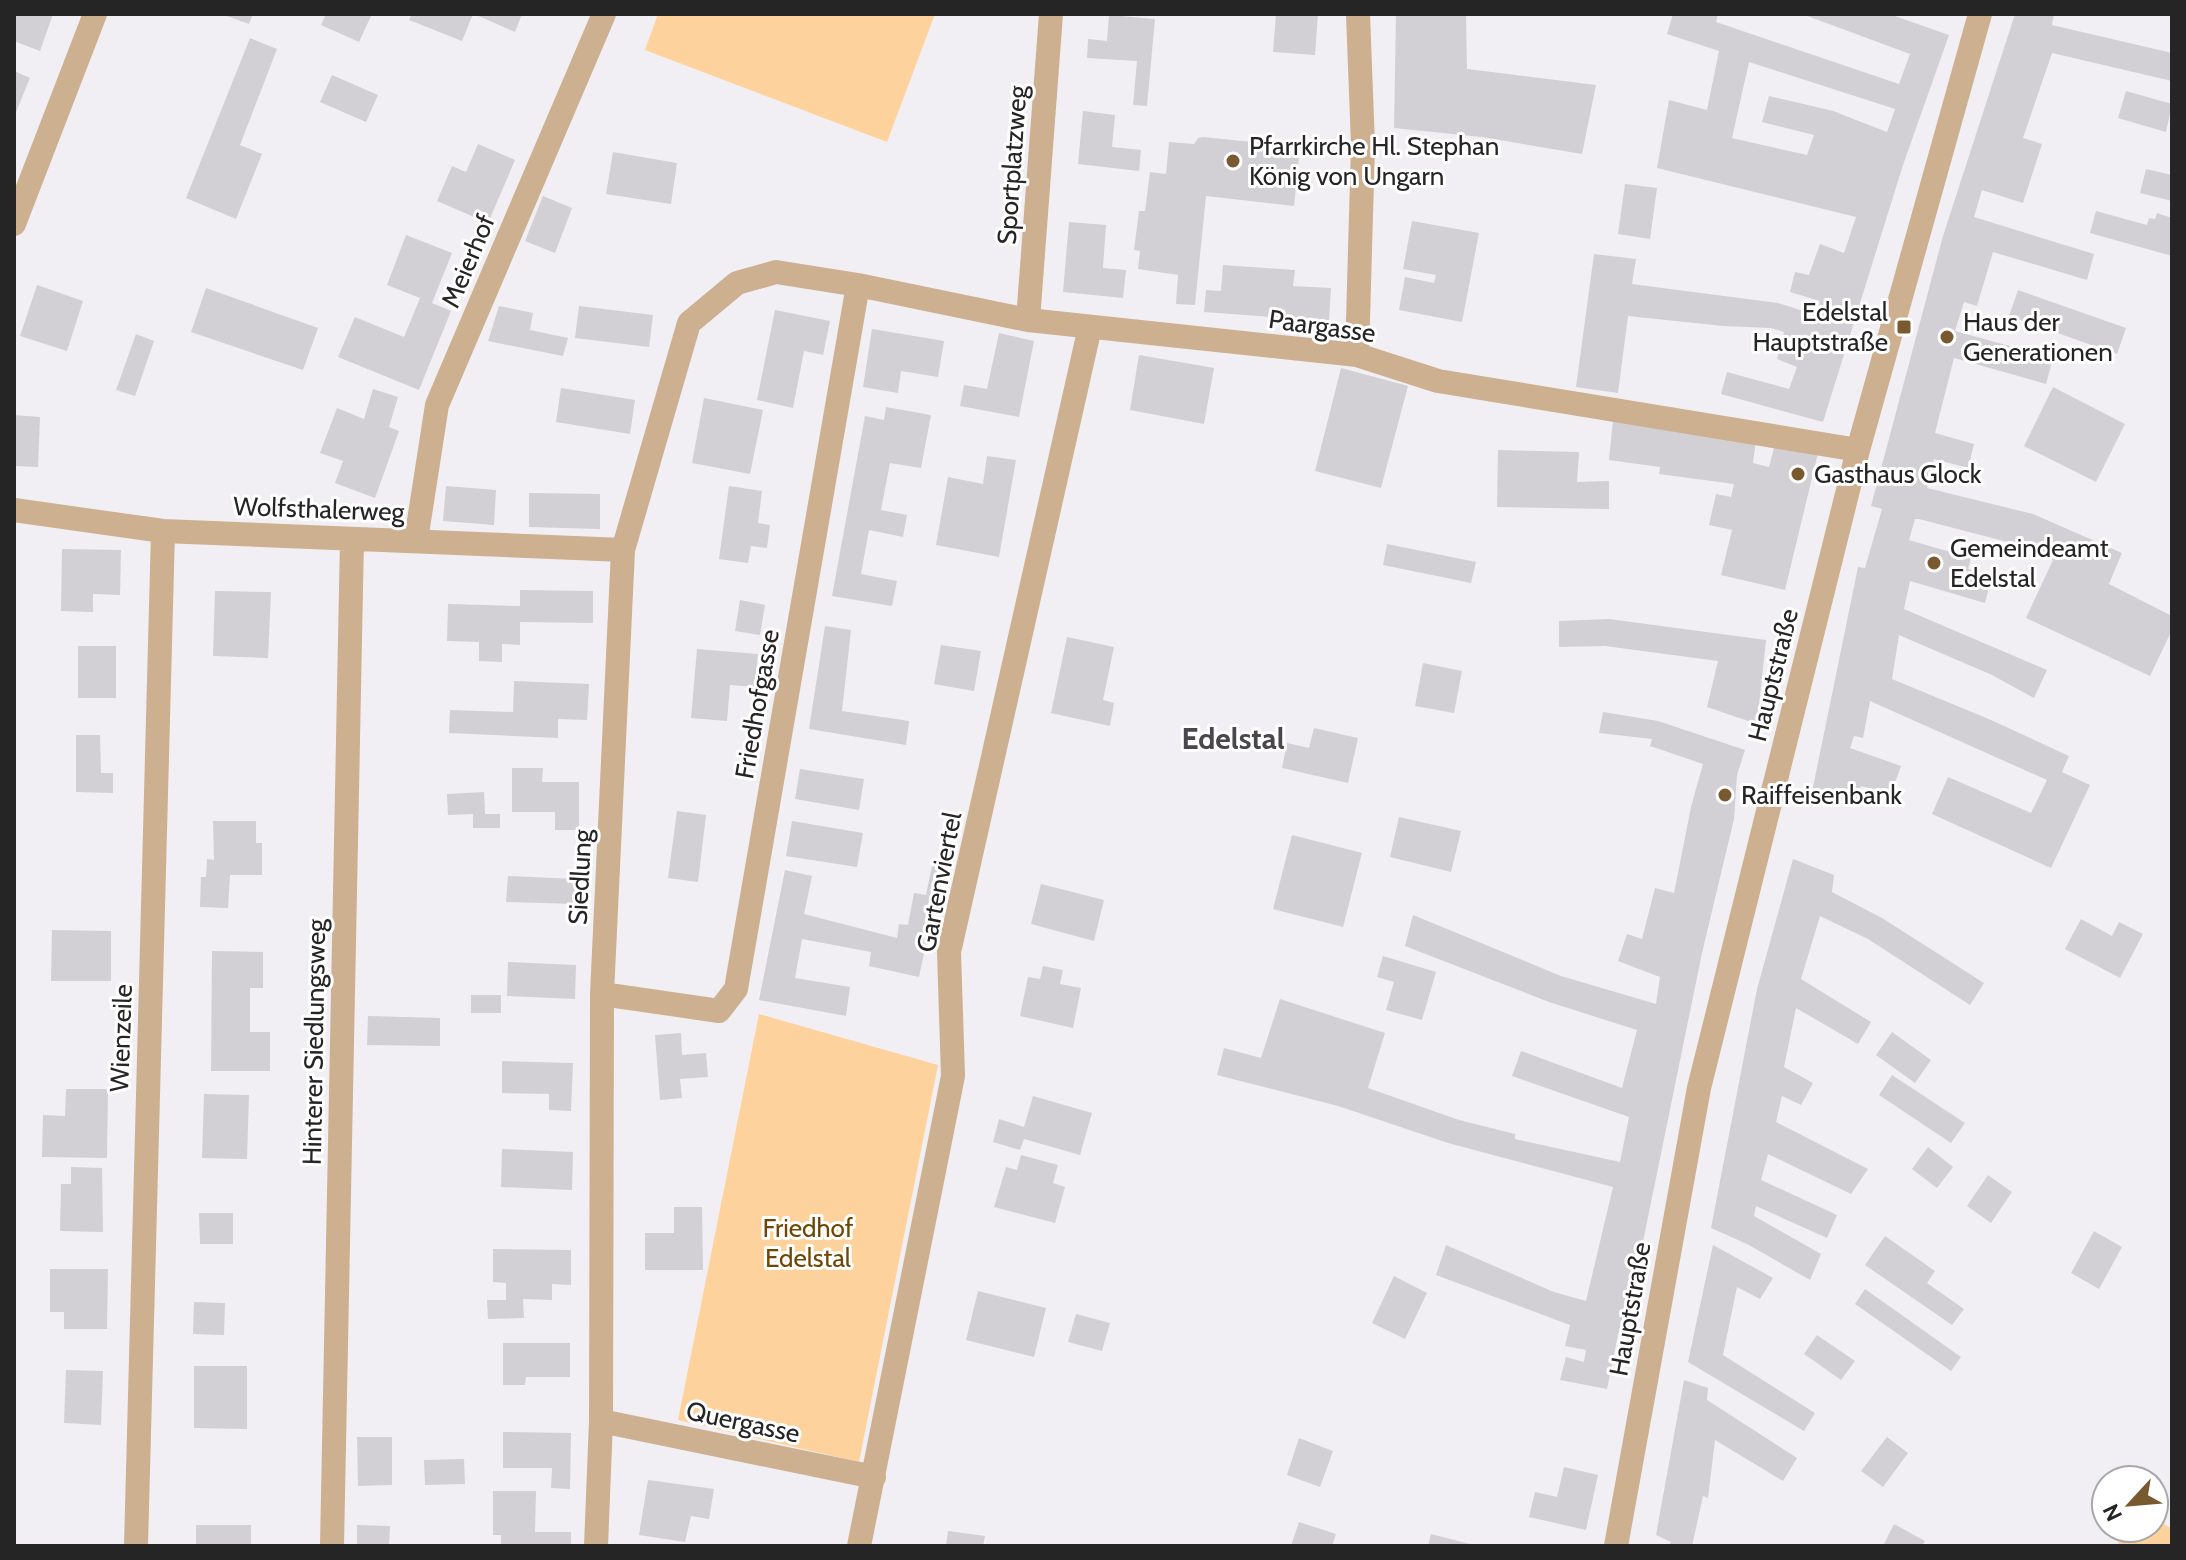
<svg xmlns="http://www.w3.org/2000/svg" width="2186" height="1560" font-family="Cabin,sans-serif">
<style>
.green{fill:#fed29d}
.building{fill:#d2d0d4;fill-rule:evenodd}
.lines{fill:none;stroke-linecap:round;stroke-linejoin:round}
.street{stroke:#ccb090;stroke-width:24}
.poi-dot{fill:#79592f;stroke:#fff;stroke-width:3}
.labels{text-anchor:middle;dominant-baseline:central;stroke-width:6;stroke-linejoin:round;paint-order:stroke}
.poi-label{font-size:26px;fill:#262526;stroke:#fff;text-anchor:start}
.street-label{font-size:26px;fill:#262526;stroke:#fff}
.park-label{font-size:26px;fill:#6f4705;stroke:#fff}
.quarter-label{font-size:30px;font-weight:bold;fill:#49474b;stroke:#fff}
</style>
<rect width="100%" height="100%" fill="#f1eff4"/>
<path class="green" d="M658,14H935L887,142L645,50Z
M759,1014L938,1065L859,1462L678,1420Z
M2154,1518L2172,1529V1546H2117L2126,1528H2154Z"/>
<path class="building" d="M14,14H53L40,51L14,41Z
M221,14H253L249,24Z
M326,14H372L359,42L321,25Z
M412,14H473L462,41L409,20Z
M474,14H522L515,32Z
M1276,14H1318L1315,55L1273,52Z
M1396,14H1466L1467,69L1596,85L1582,154L1482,137L1394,128Z
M1673,14H1718L1716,22L1899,84L1910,54L1802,14H1889L1949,35L1903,165L1823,422L1721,394L1727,372L1789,389L1797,367L1777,359L1784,332L1771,328L1723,326L1628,316L1618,393L1576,387L1594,254L1636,259L1632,284L1778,303L1816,315L1820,301L1790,292L1795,272L1809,275L1820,244L1844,253L1856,217L1657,168L1669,100L1707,110L1719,51L1667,34ZM1749,62L1895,109L1887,132L1833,111L1769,96L1762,122L1814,135L1807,155L1732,138Z
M2015,14H2054L2052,25L2172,53V81L2052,53L2023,138L2042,144L2023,203L1982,190L1974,217L2094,254L2087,280L1993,252L1977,306L1964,302L1955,331L2053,358L2046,384L1954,358L1935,433L1974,444L1968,468L1934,459L1927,488L2033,514L2122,553L2109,584L2172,616V630L2150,676L2026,618L2053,560L2019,545L1919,519H1915L1909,540L1971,558L1968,569L1992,576L1985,603L1910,581L1904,609L2047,670L2034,698L1992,675L1899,635L1892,679L1991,720L2069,756L2062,772L2090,785L2051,868L1932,814L1948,777L2031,813L2047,780L1870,701L1863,738L1854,736L1850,748L1901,766L1891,794L1861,786L1854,805L1812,792L1858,567L1865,568L1882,509L1871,506L1943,236Z
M1109,15L1155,19L1147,106L1133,105L1137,61L1087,58L1088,39L1107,41Z
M250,38L277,49L240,145L262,154L236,219L186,198Z
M14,71L30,78L14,117Z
M332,75L378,95L366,122L320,102Z
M2126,91L2172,104L2166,132L2118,118Z
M1083,111L1115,115L1112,147L1141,150L1139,171L1078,164Z
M1203,137L1300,147L1294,206L1206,196L1195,305L1176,304L1178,275L1138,269L1140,251L1134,250L1139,211H1145L1150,172L1166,174L1169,142L1194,144L1198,138Z
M478,144L515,160L488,223L437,201L452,166L466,172Z
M613,152L677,163L671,204L606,194Z
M2146,169L2172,175V201L2140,193Z
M1625,184L1657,188L1650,239L1618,234Z
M543,196L572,208L555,253L525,241Z
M2096,211L2147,225L2149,218L2155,219L2157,213L2172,218V256L2090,233Z
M1412,221L1479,233L1462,322L1399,310L1405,277L1434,283L1436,275L1403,269Z
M1069,222L1106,225L1103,268L1126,270L1123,298L1063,292Z
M406,235L452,253L432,303L451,311L419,390L338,357L355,317L404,337L420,298L387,285Z
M1223,265L1295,270L1293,286L1331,288L1329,321L1204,312L1206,290L1221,291Z
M37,285L83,301L67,351L20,336Z
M206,288L318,328L303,370L191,332Z
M2018,290L2126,328L2117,354L2009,316Z
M499,306L533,313L530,330L568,338L563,356L488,341Z
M579,306L653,315L649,347L575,338Z
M775,310L830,321L823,355L804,351L793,408L757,400Z
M872,329L944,341L938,377L901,371L898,393L863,387Z
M999,333L1034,341L1019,417L960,406L964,385L987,389Z
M136,334L154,341L135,396L116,390Z
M1139,355L1214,368L1204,424L1130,410Z
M1341,368L1408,386L1381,488L1315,471Z
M2053,387L2125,424L2096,482L2024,446Z
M561,388L635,400L630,434L556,422Z
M373,389L398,397L389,427L399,431L375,498L335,483L343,461L320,453L337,408L364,419Z
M704,398L763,410L750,474L692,463Z
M886,407L931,415L921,468L890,463L881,510L907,515L903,537L869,530L861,574L897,581L892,606L832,596L865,416L884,420Z
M14,415L40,417L38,467L14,466Z
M1613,420L1756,440L1753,463L1769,467L1775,444L1818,453L1785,590L1721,575L1732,530L1709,525L1716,494L1731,497L1734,484L1659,474L1660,467L1609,460Z
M1498,450L1579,452L1577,482L1609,481V509L1497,507Z
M987,456L1016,460L999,557L936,545L948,477L983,484Z
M446,486L496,490L494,525L443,521Z
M729,486L762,491L758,523L770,525L767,548L751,546L748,563L719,559Z
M529,493L600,494V529L529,527Z
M1387,544L1476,562L1471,583L1383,565Z
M62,549L121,550L120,595L93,594V612L61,611Z
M520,590L593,591V623L520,622V645L502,644V662L479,661V642L447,641L448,604L520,606Z
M215,591L271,592L268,658L213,656Z
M740,600L765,605L760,635L735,631Z
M1609,619L1766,640L1757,724L1707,707L1718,661L1605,646L1559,647V621Z
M825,626L851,630L842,711L909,721L906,745L809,729Z
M1067,637L1114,647L1103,700L1114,703L1110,726L1051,713Z
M941,645L981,651L974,691L934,684Z
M78,646H116V698H78Z
M697,649L758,654L755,687L730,685L727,721L691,718Z
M1423,663L1462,671L1454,713L1415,706Z
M514,681L589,684L587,720L558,719V738L449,733L450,710L513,712Z
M1603,712L1658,721L1745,750L1737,775L1734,819L1702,953L1636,1276L1618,1335L1607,1389L1560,1380L1566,1357L1584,1362L1586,1350L1565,1346L1570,1325L1436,1275L1446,1245L1554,1292L1586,1301L1613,1187L1448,1143L1338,1106L1217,1075L1224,1048L1261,1058L1280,999L1385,1033L1368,1088L1459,1120L1515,1134V1139L1620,1162L1629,1117L1512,1076L1521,1051L1622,1088L1637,1030L1549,1002L1405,946L1413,915L1561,976L1656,1004L1660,977L1618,961L1627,934L1642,939L1655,888L1674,893L1691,807L1703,764L1650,746L1652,739L1599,733Z
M1314,728L1358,738L1348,783L1282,768L1287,743L1309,748Z
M76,735H100L101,773H113V793L76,792Z
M512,768H543L542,782H579V830H555V812H512Z
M800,769L864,779L859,810L795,799Z
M484,792L485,814H500V828H473V814L448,815L447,794Z
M677,811L706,815L698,882L668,878Z
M1399,817L1461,831L1451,872L1390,857Z
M213,821H256V843H262V875H230L228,908L200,907L201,877H206L207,859L214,860Z
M792,821L863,833L857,867L786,856Z
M1292,835L1362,853L1343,927L1273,909Z
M1793,859L1834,875L1832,892L1882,918L1984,983L1970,1005L1868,939L1820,916L1801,979L1871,1022L1858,1044L1796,1008L1784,1067L1813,1083L1801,1105L1782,1096L1776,1122L1868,1169L1851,1194L1768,1154L1761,1180L1837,1215L1827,1238L1756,1206L1754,1216L1821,1254L1810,1280L1747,1244L1711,1228L1757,989Z
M932,866L942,868L919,977L869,966L871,952L802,939L795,978L850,987L846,1016L759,1000L785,870L812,876L804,914L897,938L899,924L908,925L914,893L926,895Z
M508,876L577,879L576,904L506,902Z
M1041,884L1104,900L1094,941L1031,924Z
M2081,919L2112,936L2119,922L2143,934L2120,978L2065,949Z
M52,930L111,931V981H51Z
M212,951L263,952V988H250V1032H270V1071H211Z
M1383,956L1436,972L1422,1020L1386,1010L1394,982L1377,977Z
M508,962L576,965L575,999L507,996Z
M1043,966L1063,970L1060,984L1081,988L1073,1028L1020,1016L1028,977L1040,979Z
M471,995H501V1013H471Z
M368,1016L440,1018V1046L367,1045Z
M1892,1032L1931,1060L1915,1083L1876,1055Z
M681,1033L682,1055L706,1053L708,1077L680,1079L682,1098L660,1100L655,1035Z
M502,1061L573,1063L571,1111L549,1110V1094L502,1093Z
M1892,1075L1965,1123L1951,1143L1879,1095Z
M66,1089H108L107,1158L42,1157L43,1115L65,1116Z
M204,1094L249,1095L247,1159L202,1158Z
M1033,1096L1092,1113L1080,1155L1024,1139L1020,1150L993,1142L999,1119L1024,1127Z
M1928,1147L1953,1167L1937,1188L1912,1169Z
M502,1149L573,1152L572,1190L501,1187Z
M1021,1155L1058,1165L1053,1183L1065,1187L1055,1223L994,1207L1006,1167L1017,1170Z
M71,1167L102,1168L103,1232L60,1231L61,1184H71Z
M1988,1175L2012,1192L1991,1223L1967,1206Z
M674,1207H702L703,1270H645V1233H674Z
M199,1213H233V1244H200Z
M2094,1231L2122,1247L2099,1289L2071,1273Z
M1885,1236L1935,1271L1927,1283L1964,1309L1952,1325L1865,1265Z
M1713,1245L1773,1278L1760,1299L1737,1287L1723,1355L1815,1413L1804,1431L1688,1362Z
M493,1249L571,1250V1285L552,1284V1300L523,1299L524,1318L488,1319L487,1300H506V1283L493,1282Z
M50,1269H108L107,1329H64V1312H50Z
M1394,1276L1427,1293L1405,1339L1372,1323Z
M1865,1289L1961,1357L1951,1371L1855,1304Z
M978,1291L1046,1308L1034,1357L966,1340Z
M194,1302L225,1303L224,1335L193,1334Z
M1076,1314L1110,1323L1102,1351L1068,1342Z
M1817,1335L1855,1361L1841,1380L1804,1354Z
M503,1343H570V1377H526L525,1385H503Z
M194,1366H247V1429L194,1428Z
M66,1370L103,1371L101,1425L64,1423Z
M1684,1380L1708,1388L1707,1400L1797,1458L1783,1481L1715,1440L1708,1498L1703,1496L1692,1546H1669L1671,1542L1656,1535Z
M503,1432L571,1433L570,1489L551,1488L552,1468H503Z
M357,1437H392V1485L358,1486Z
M1887,1437L1908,1453L1883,1487L1861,1471Z
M1299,1438L1333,1451L1320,1487L1287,1475Z
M464,1459L465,1484L425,1485L424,1460Z
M1564,1467L1598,1475L1586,1530L1529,1517L1535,1492L1557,1497Z
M648,1480L714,1489L709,1519L691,1516L685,1542L639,1535Z
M493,1491H536L535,1532H571V1546H501V1535H493Z
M1299,1522L1336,1534L1332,1546H1291Z
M1894,1524L1925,1541L1922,1546H1883Z
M196,1525H251V1546H196Z
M357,1525L390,1526L389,1546H357Z
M948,1531L985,1536L983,1546H946Z
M1431,1534L1474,1545V1546H1428Z"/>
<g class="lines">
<path class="street" d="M14,224L95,14
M1028,320L1051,14
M1357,355L1363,145L1358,14
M14,510L163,531L623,550
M416,540L437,405L604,14
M602,994L719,1011L736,989L858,285
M601,1421L874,1477
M136,1546L163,531
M332,1546L352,539
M596,1546L601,1421L602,994L623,550L689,323L737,283L776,272L858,285L1028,320L1357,355L1438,381L1858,450
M859,1546L953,1076L949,952L1090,327
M1616,1546L1699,1088L1858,450L1980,14"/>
</g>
<g class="poi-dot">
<circle cx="1233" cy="161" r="8"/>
<rect x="1896" y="319" width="16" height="16" rx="4"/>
<circle cx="1947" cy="337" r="8"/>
<circle cx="1798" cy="474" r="8"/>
<circle cx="1934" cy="563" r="8"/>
<circle cx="1725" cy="795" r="8"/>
</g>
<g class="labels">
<g class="poi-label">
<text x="1249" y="146">Pfarrkirche Hl. Stephan<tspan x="1249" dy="30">König von Ungarn</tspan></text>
<text x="1888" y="312" text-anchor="end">Edelstal<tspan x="1888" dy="30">Hauptstraße</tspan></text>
<text x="1963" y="322">Haus der<tspan x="1963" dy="30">Generationen</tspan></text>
<text x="1814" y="474">Gasthaus Glock</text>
<text x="1950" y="548">Gemeindeamt<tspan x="1950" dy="30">Edelstal</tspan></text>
<text x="1741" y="795">Raiffeisenbank</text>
</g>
<g class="street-label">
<text transform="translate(1012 165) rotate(-86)">Sportplatzweg</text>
<text transform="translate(468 261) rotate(-67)">Meierhof</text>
<text transform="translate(1322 326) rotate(8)">Paargasse</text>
<text transform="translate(319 509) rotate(2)">Wolfsthalerweg</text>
<text transform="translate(1773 675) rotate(-76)">Hauptstraße</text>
<text transform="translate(757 704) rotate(-80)">Friedhofgasse</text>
<text transform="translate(580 877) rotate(-87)">Siedlung</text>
<text transform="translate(939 882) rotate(-79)">Gartenviertel</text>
<text transform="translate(121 1038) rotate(-88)">Wienzeile</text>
<text transform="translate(314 1042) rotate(-89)">Hinterer Siedlungsweg</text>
<text transform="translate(1630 1309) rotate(-80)">Hauptstraße</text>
<text transform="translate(743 1422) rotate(12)">Quergasse</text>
</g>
<g class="park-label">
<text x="808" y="1228">Friedhof<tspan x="808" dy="30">Edelstal</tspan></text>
</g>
<g class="quarter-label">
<text x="1233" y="738">Edelstal</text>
</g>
</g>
<rect width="2186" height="1560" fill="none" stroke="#262526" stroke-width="32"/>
<g transform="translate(2130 1504) rotate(244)"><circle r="38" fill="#ffffff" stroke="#a8a8a8" stroke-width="2"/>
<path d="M0-6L14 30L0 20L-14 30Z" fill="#79592f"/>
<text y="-12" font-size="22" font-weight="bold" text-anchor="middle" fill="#262526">N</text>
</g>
</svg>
